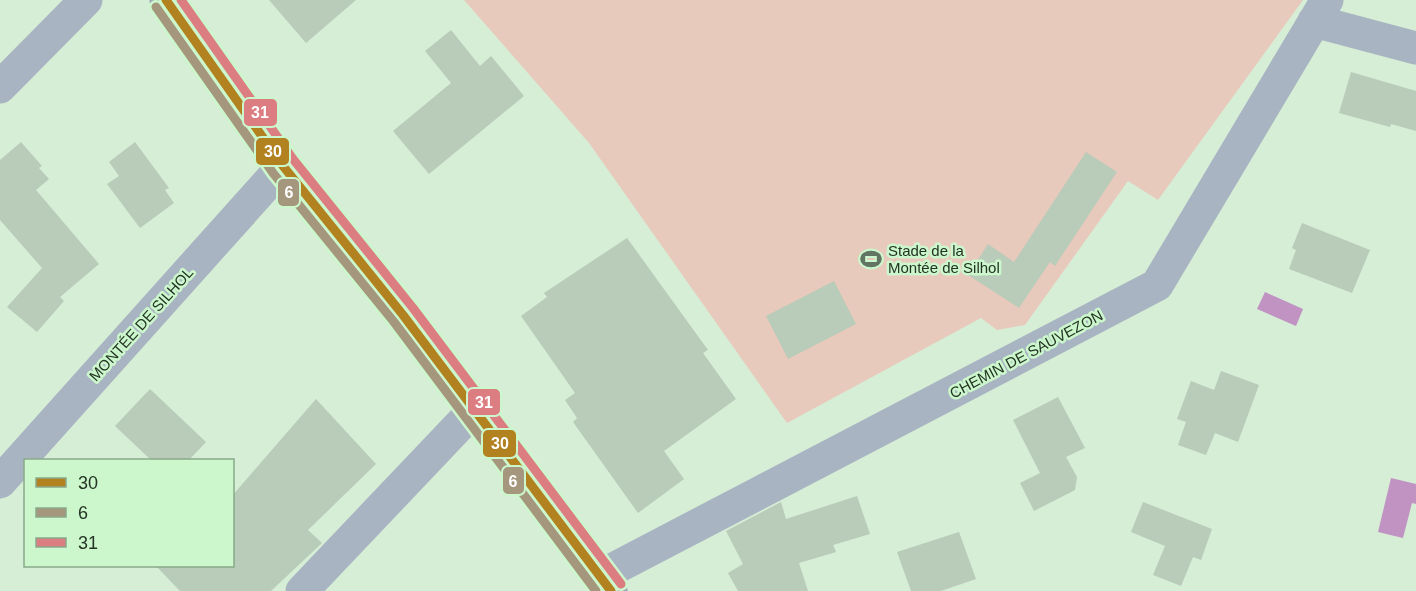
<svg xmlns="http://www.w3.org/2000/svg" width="1416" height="591" font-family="Arial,sans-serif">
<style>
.green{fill:#e8cabc}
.water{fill:#c093c3}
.building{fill:#b9cbb9}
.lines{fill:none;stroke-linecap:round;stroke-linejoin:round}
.street{stroke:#a9b4c2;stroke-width:33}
.secondary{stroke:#9da9ba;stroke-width:33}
.bus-1-casing{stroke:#ccf7cc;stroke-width:14}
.bus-2-casing{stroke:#ccf7cc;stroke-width:14}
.bus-3-casing{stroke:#ccf7cc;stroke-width:14}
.bus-1{stroke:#b28220;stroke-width:9}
.bus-2{stroke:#a5967e;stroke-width:9}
.bus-3{stroke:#dc7d82;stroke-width:9}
.labels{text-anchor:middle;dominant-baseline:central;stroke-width:5;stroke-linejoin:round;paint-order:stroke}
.poi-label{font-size:15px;fill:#243424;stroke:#ccf7cc;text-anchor:start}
.street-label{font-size:15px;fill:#243424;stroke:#ccf7cc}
.line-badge{stroke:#ccf7cc;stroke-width:2}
.badge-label{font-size:16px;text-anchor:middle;font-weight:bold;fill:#fff}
</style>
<rect width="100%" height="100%" fill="#d6edd6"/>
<path class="green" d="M464,0H1303L1158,200L1128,181L1025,325L997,330L981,318L787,423L589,143Z"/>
<path class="water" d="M1265,292L1303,309L1296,326L1257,309Z
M1391,478L1416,484V504L1412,503L1403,538L1378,532Z"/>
<path class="building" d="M269,0H356L306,43Z
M451,30L480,66L491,56L524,96L429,174L393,131L451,83L425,51Z
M1351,72L1416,91V131L1391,124L1390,127L1339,113Z
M21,142L42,166L39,168L49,179L36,190L99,264L60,297L64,301L37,332L7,307L42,268L0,220V160Z
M135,142L169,188L165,190L174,203L140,228L107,184L119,176L109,162Z
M1086,152L1117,172L1055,266L1050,262L1019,308L968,275L988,244L1014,262Z
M1302,223L1370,250L1352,293L1289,269L1296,250L1292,248Z
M627,238L708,350L703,353L736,399L664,451L684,479L638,513L573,422L577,418L565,400L575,393L521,316L547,297L544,293Z
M834,281L856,324L788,359L766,316Z
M1221,371L1259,385L1238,442L1215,433L1206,455L1178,445L1186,422L1177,419L1191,381L1214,390Z
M150,389L206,442L189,460H151L115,426Z
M1058,397L1085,448L1066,457L1077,477L1075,490L1034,511L1020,483L1040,473L1013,420Z
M316,399L376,464L308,530L322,543L271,591H180L156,566H232V496Z
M857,496L870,534L833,545L836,552L799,563L808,591H738L728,573L743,564L726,531L781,502L786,519Z
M1143,502L1212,529L1201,560L1193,557L1181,586L1153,575L1165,546L1131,532Z
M959,532L976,579L941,591H911L897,552Z"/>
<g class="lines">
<path class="street" d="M1314,21L1416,48
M0,87L86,0
M0,482L283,166
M600,576L1157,285L1327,0
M302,591L474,410"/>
<path class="secondary" d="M166,0L283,166L403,315L611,591"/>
<defs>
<path id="bus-1" d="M166,0L283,166L403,315L611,591"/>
<path id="bus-2" d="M156,7L273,173L394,322L596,591"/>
<path id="bus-3" d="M181,0L293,159L413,308L621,584"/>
</defs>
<use href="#bus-1" class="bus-1-casing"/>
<use href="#bus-2" class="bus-2-casing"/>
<use href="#bus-3" class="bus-3-casing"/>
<use href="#bus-1" class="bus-1"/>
<use href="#bus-2" class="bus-2"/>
<use href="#bus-3" class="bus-3"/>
</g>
<defs>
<symbol id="stadium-bare" viewBox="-9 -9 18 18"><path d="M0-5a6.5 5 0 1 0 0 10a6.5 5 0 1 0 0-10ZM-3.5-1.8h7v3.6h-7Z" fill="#627562" stroke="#ccf7cc" stroke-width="2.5" paint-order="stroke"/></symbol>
</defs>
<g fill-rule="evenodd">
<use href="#stadium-bare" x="856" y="244" width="30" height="30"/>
</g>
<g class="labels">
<g class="poi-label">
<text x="888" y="250">Stade de la<tspan x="888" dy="17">Montée de Silhol</tspan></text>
</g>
<g class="street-label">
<text transform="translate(141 324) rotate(-48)">MONTÉE DE SILHOL</text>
<text transform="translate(1026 354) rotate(-28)">CHEMIN DE SAUVEZON</text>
</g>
</g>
<g class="line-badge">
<rect x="243" y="98" width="35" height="29" rx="6" fill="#dc7d82"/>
<rect x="255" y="137" width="35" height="29" rx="6" fill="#b28220"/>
<rect x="277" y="178" width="23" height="29" rx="6" fill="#a5967e"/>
<rect x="467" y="388" width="34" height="28" rx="6" fill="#dc7d82"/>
<rect x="482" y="429" width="35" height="29" rx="6" fill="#b28220"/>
<rect x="502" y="466" width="23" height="29" rx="6" fill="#a5967e"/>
</g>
<g class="badge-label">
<text x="260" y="118">31</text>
<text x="273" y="157">30</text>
<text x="289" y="198">6</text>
<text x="484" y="408">31</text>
<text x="500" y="449">30</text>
<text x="513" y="487">6</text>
</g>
<rect x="24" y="459" width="210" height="108" fill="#ccf7cc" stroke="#89a989" stroke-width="1.5"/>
<rect x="36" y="478" width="30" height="9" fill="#b28220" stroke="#89a989" stroke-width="1.5"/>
<text x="78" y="489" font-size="18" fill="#243424">30</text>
<rect x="36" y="508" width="30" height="9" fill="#a5967e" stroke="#89a989" stroke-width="1.5"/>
<text x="78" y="519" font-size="18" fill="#243424">6</text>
<rect x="36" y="538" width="30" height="9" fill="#dc7d82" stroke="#89a989" stroke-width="1.5"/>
<text x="78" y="549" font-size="18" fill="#243424">31</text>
</svg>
